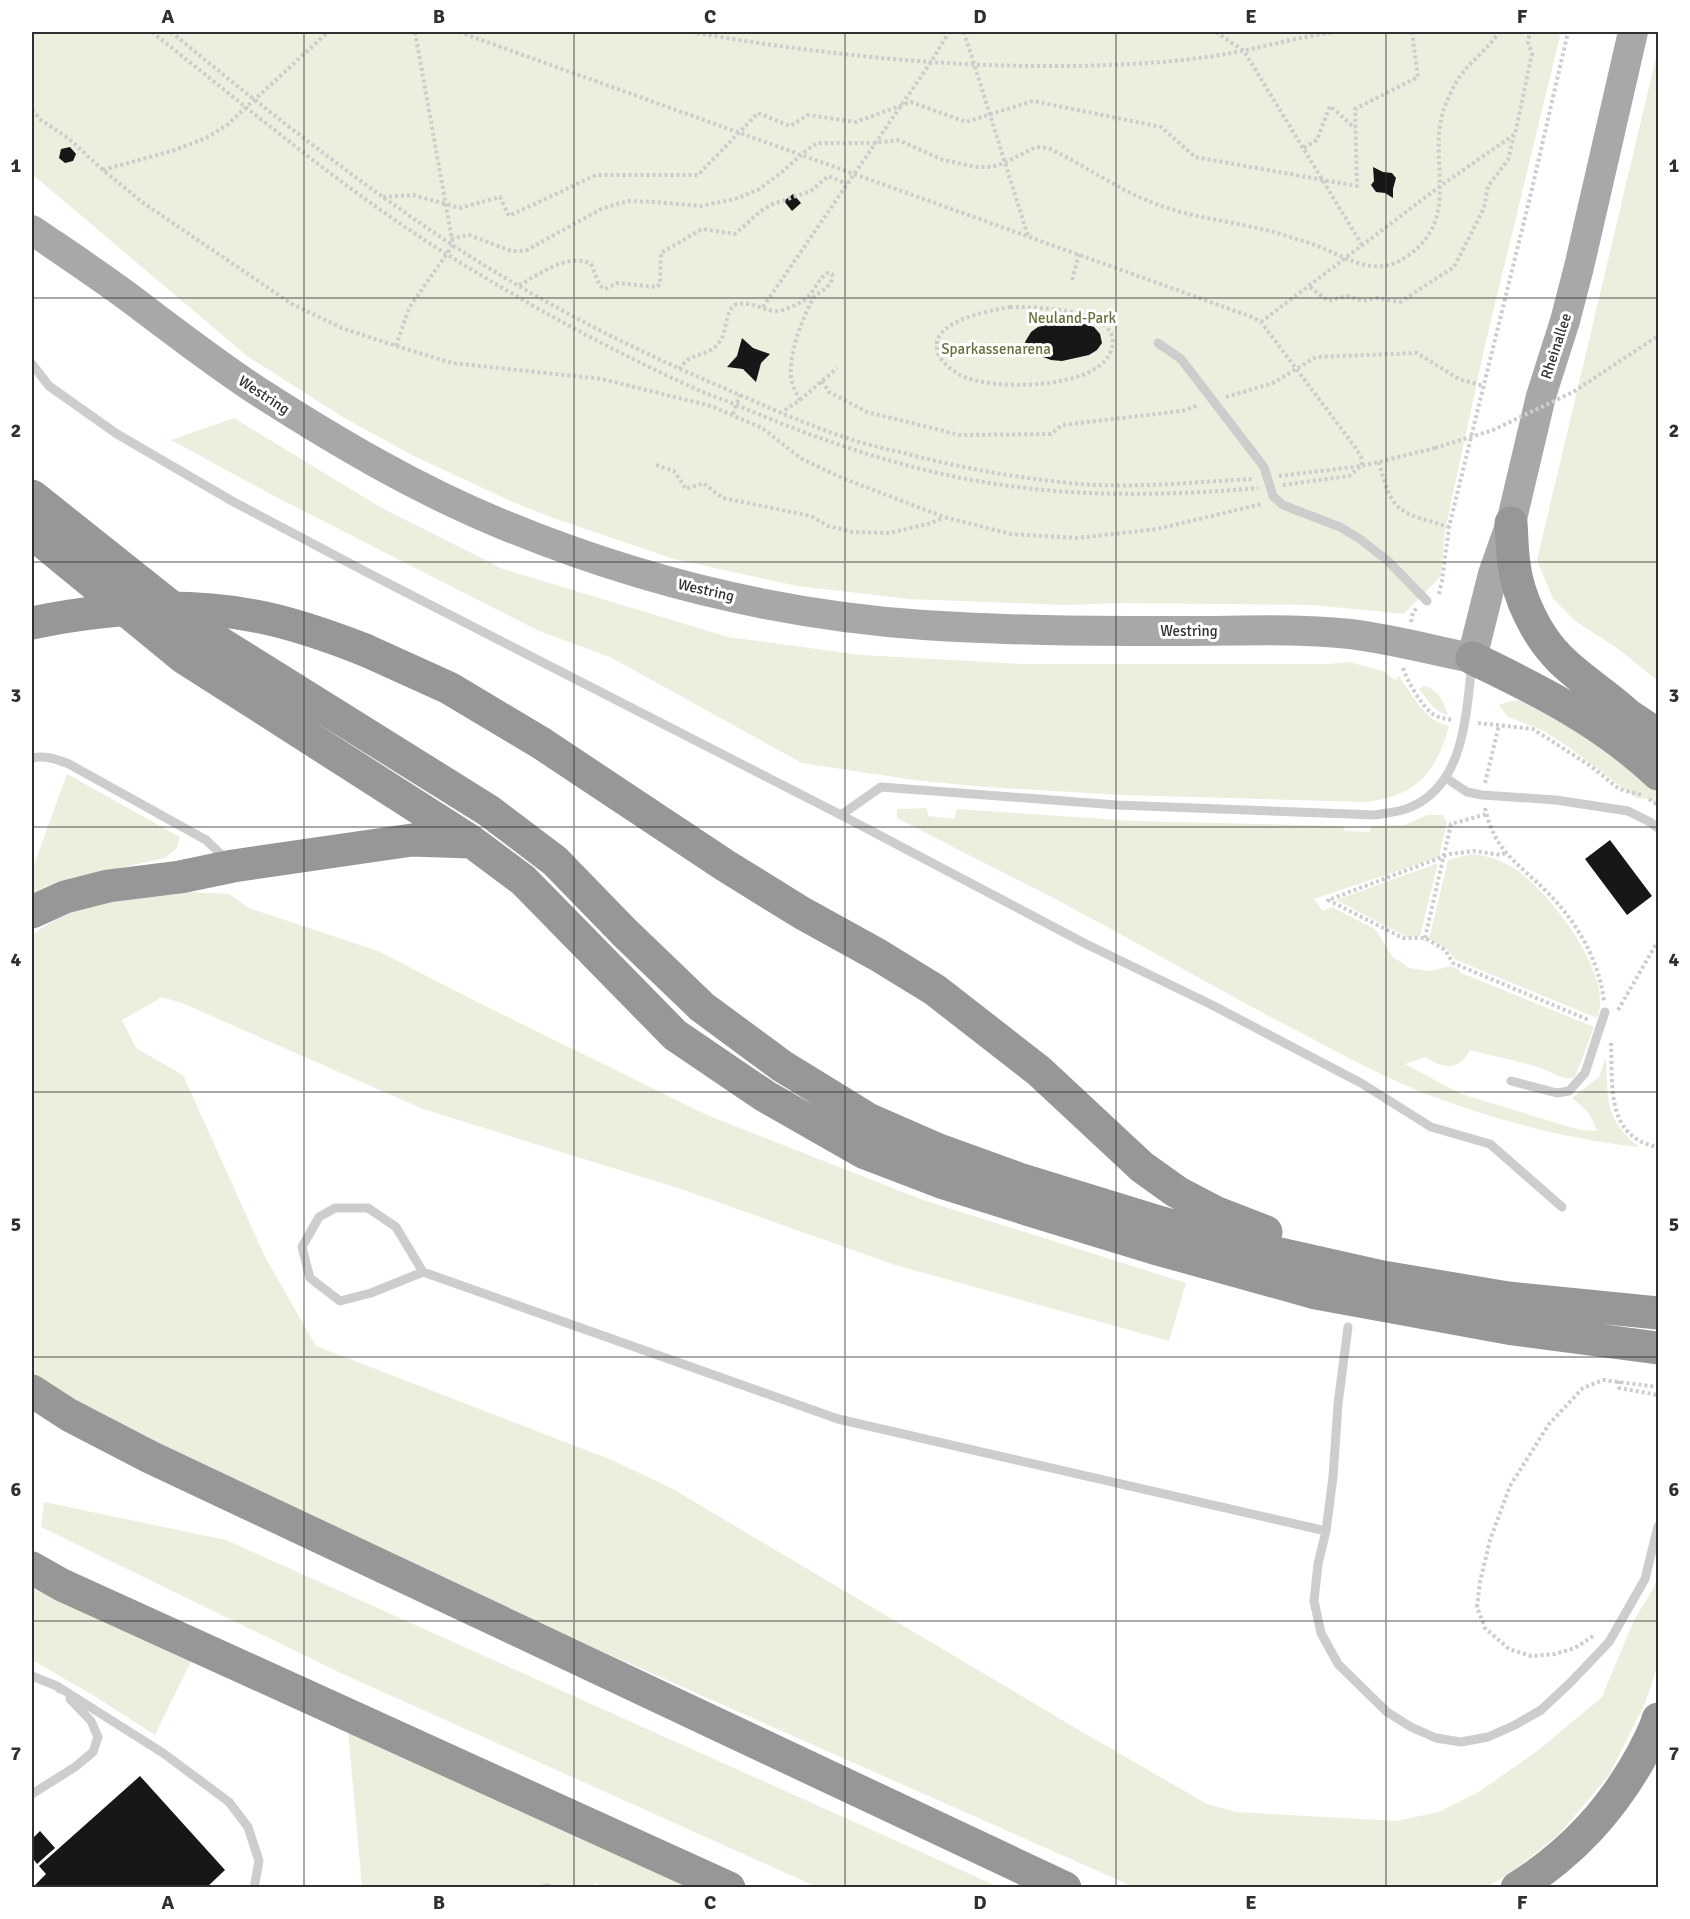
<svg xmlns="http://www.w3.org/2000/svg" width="1690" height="1919" font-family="Signika,sans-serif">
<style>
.green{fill:#eceede}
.building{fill:#171717}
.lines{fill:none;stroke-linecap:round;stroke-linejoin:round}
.path{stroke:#cdcdcd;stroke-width:4;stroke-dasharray:3 3;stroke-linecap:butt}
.service{stroke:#cdcdcd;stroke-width:9}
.primary{stroke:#a8a8a8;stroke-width:30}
.motorway{stroke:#979797;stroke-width:33}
.path-bridge{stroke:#cdcdcd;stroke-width:4;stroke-dasharray:3 3;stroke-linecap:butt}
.motorway-bridge{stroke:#979797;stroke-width:33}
.grid{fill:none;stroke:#303030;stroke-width:1.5;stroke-opacity:0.55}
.labels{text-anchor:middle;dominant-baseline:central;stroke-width:6;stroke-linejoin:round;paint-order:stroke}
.park-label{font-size:15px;fill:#64703a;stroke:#fff}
.street-label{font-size:15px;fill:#303030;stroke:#fff}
.neatline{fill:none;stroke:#303030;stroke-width:2}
.grid-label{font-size:20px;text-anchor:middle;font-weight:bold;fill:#303030}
</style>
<rect width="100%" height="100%" fill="#fff"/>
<path class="green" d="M32,32H1561L1485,345L1445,531L1441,576L1404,614L1313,605L1120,603L1065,605L909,599L797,586L674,559L556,519L515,503L416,457L346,419L247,356L32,174Z
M1658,49V681L1617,648L1575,621L1553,599L1537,560Z
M234,418L380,507L503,569L728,637L861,655L1021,664H1328L1349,662L1383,671L1395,680L1399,676C1413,695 1424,721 1449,726C1436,774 1415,797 1364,802L1123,795L984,787L914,780L802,763L610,657L539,631L276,497L171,440Z
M1424,686C1438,689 1444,702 1448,715C1434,712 1428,700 1419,689Z
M1523,700L1536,703L1653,784L1658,790V808L1649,799L1636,798L1570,748L1542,730L1508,717L1499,705L1511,701Z
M67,774L180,837L177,848L165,858L97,873L32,902V865L35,862Z
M927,808L928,816L954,819L957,809L1134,821L1343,826L1345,831L1369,832L1372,826L1405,825L1427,815H1443L1447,822L1439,857L1314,899L1323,911L1332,907L1375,929L1392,956L1409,968L1431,971L1451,966L1460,970L1459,972L1594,1027L1575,1077C1565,1081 1557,1075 1548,1071C1523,1061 1496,1057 1470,1050C1458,1071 1445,1069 1425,1057L1405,1064L1461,1094L1556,1123L1582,1130L1597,1131L1589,1113L1572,1098L1599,1077L1606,1057C1608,1099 1604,1119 1639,1147C1575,1140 1514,1125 1454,1104C1409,1089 1367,1068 1326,1046C1260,1012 1195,976 1131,940C1054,897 975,859 897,818V809Z
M1472,854C1485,855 1500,860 1512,867C1547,888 1616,976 1597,1018L1456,960L1447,949L1429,939L1448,860Z
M1438,863L1420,936L1407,937L1336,900Z
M145,890L229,894L249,908L378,951L475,1001L707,1115L923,1200L1186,1283L1169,1341L895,1265L684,1190L423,1109L182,1003L162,997L122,1020L136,1048L183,1075L266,1259L316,1346L614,1461L671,1488L1084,1733L1207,1804L1236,1812L1396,1821L1439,1812L1479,1792L1541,1748L1602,1697L1634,1620L1653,1589L1658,1576V1664L1646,1701L1609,1775L1560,1833L1512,1872L1486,1887H1134L249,1495L32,1377V935C65,910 105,900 145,890Z
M44,1502L226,1540L999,1887H817L345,1675L41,1527Z
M32,1588L192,1659L155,1735L96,1697L32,1660Z
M348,1729L697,1887L605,1888L595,1883L592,1888L362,1887Z"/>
<path class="building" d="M70,147L76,154L73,161L65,163L59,158L61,149Z
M1373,167L1383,172L1392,173L1396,178L1393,189V198L1385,193L1376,192L1371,185L1374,181Z
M793,194L801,203L792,211L784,201Z
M1064,321H1074L1094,327L1100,334L1102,343L1097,350L1089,355L1062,361L1051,360L1030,352L1025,342L1031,332L1038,327Z
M742,338L753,348L770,354L761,363L756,382L743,369L727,367L737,356Z
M1610,840L1652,896L1627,915L1585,859Z
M140,1776L225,1870L206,1888H32L46,1874L39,1866Z
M40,1831L55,1848L37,1864L32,1857V1839Z"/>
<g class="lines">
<path class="path" d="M152,32C248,108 344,190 448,255C528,305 612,351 698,390C711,396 725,400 739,406C828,444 920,475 1017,487C1097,497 1178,495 1258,488
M171,32C261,106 353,179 451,244C533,298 622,344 712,383C757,402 801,423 847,438C864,444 882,448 900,452C952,466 1006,476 1060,482C1124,490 1190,482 1254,479
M459,32L1252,317L1261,322L1355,447L1361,457L1362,466
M691,32C841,58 994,73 1147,63C1180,61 1213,57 1246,50C1275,44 1305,36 1335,32
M964,32L1028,236
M1216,32L1244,51L1362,245
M32,110L41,120L68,138L103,170L142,202L292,304L342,328L396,346L452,363L602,379L711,406L762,428L802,459L842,478L944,517L1011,534L1077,538L1157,529L1262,504
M1304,148L1317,140L1330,106L1355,128
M103,170L175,150L206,138L227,125L328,32
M383,197L413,195L460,208L500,197L509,216L596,175H698L758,113L790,126L808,115L856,122L911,102L966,122L1033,101L1161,127L1195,157L1357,186L1355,109L1418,77L1412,32
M451,239L469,235L511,251H520L527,250L601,209L616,204L630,201L656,202L701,206L735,199L758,190L782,172L808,149L817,143H874L898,140L943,160L976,167H992L1004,163L1036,147L1048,148C1085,165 1118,190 1156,204C1198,220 1242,222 1284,235C1299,240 1314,244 1327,250C1346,258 1362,268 1383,266C1399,265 1418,250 1427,237C1453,200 1429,150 1444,109C1448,98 1454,85 1460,76C1472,60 1488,49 1499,32
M1072,280L1079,254
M519,285C539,275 568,252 591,264L600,286L605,289L617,283L657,287L660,284L661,253L702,229L735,234L761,211L773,204L811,191L828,176L847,184
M1310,287L1328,301L1347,296L1363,301L1377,298L1400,302L1454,267L1484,208L1488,186L1508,160L1514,135
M763,307L931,62L949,32
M1010,307C1035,307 1130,308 1110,353C1094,390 991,391 960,375C952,370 941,362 938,353C927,321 989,311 1010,307Z
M1261,322L1439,187L1515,134L1532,54L1528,42L1530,32
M396,346L409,308L453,245L415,32
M679,369C682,366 685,361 689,359C699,353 709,354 718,344C728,332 724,315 734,305C752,300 760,310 776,311C784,311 796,305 803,301C814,294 816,281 827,273L832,274L833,278C828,287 824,291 815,295C803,316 786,359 792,382C794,389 797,395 800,400L782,412
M822,381L829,392L867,412L960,435L1051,434L1062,425L1182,411L1199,405
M1226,397L1273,383L1316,357L1417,353L1459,379L1484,386
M800,400L837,368
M733,414L740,395
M1379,462C1392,515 1400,512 1449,527
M656,465L674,471L686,489L703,483L723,498L811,516L828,526L853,532L889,533L928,524L943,518
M1279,476L1362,466L1435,448
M1283,485L1349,476L1361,466
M1439,594L1442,581L1449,527L1531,193L1568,32
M1411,622L1413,612L1417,608
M1403,668C1407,681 1422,707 1434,715C1440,718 1446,719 1453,720
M1478,723L1533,729L1592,767L1619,789L1642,795
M1485,783L1499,725
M1649,799L1658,805
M1485,808C1495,852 1517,862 1547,892C1576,921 1599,959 1604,1001
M1505,853L1501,855L1474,851L1450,854L1328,900L1403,938H1425L1445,950L1453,963L1589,1020
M1425,938L1451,824L1487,814
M1618,1010L1658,941
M1611,1043C1613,1086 1605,1137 1658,1147
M1619,1381V1388L1658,1395
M1593,1636L1575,1648L1555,1654L1531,1656L1509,1649L1485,1628L1477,1607L1480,1582L1490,1540L1510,1486L1549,1424L1583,1388L1603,1380L1658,1387"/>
<path class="service" d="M1158,343L1181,359L1264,467L1273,496L1283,505L1340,527L1360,539L1388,561L1427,601
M32,364L49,386L117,434L232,501L370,574L841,815L1086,944L1210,1004L1361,1083L1431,1127L1490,1144L1562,1207
M32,758C45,755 56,759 69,764L206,840L227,860
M1446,778L1467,792L1482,795L1556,800L1628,811L1650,822L1658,828
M841,815L881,787L1117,805L1375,815C1387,813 1400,812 1411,807C1465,784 1466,713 1472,663
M1511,1081L1557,1093L1569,1091L1585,1073L1605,1012
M423,1272L396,1227L368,1208H335L319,1217L302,1247L310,1278L340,1301L371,1293L423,1272L838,1419L1326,1531
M1348,1327L1338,1404L1333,1477L1326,1531L1318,1564L1314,1601L1321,1633L1338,1664L1387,1712L1411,1727L1436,1738L1461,1742L1488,1737L1515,1725L1541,1710L1570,1683L1609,1642L1645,1579L1658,1526
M32,1676L57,1686L60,1689
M57,1686L163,1753L229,1802L248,1827L259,1861L254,1888
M32,1794L75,1767L93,1752L98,1737L91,1721L70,1699
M546,1888H548"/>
<path class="primary" d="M32,230C64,252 96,273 127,296C171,329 213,362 259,392C337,442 418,490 504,525C637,580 780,615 924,625C1012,631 1100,631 1188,631C1242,631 1297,628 1350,634C1391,639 1432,650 1472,658L1493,574L1511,523L1541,396L1565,321L1579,267L1633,32"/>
<path class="motorway" d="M32,496L204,633L489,811L555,861L625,933L702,1007L782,1066L868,1119L939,1150L1019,1179L1162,1223L1276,1253L1383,1277L1508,1298L1658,1313
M1511,523C1512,537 1512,551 1514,564C1518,598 1537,636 1560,659C1581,680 1607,695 1628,715
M32,533L183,657L472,842L523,880L675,1035L765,1096L863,1152L944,1183L1046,1215L1154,1248L1316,1293L1513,1329L1658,1348
M365,650L449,688L541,743L726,866L802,913L878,955L935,990L1039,1071L1142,1167L1177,1192L1217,1213L1266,1232
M1472,658C1539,690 1604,723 1658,774
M1609,707L1628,715L1658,735
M32,912L65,897L108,886L180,877L233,866L412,840L471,842
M32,1391L69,1415L150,1457L1065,1888
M32,1568L62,1585L729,1888
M1517,1888C1572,1853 1612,1810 1643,1753C1648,1742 1655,1731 1658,1719"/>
<path class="path-bridge" d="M1435,448L1493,430L1573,392L1658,336"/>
<path class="motorway-bridge" d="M32,623C104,608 182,602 255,616C293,623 329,636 365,650"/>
</g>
<path class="grid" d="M304,32V1888M574,32V1888M845,32V1888M1116,32V1888M1386,32V1888M32,298H1658M32,562H1658M32,827H1658M32,1092H1658M32,1357H1658M32,1621H1658"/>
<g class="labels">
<g class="park-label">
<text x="1072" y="318">Neuland-Park</text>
<text x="996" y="349">Sparkassenarena</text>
</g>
<g class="street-label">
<text transform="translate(1556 346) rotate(-72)">Rheinallee</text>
<text transform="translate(264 395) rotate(33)">Westring</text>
<text transform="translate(706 590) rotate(13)">Westring</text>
<text x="1189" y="631">Westring</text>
</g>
</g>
<rect width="1690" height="1919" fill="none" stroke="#ffffff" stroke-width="66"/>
<rect x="33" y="33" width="1624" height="1853" class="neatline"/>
<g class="grid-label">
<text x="168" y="23">A</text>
<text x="439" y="23">B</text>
<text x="710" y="23">C</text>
<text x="980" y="23">D</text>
<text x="1251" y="23">E</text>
<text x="1522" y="23">F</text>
<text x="16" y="172">1</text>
<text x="1674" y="172">1</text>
<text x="16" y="437">2</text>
<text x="1674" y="437">2</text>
<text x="16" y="702">3</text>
<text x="1674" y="702">3</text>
<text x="16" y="966">4</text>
<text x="1674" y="966">4</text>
<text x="16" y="1231">5</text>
<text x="1674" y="1231">5</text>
<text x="16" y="1496">6</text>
<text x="1674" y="1496">6</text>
<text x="16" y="1760">7</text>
<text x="1674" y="1760">7</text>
<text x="168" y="1909">A</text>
<text x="439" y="1909">B</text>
<text x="710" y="1909">C</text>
<text x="980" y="1909">D</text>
<text x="1251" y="1909">E</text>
<text x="1522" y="1909">F</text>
</g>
</svg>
